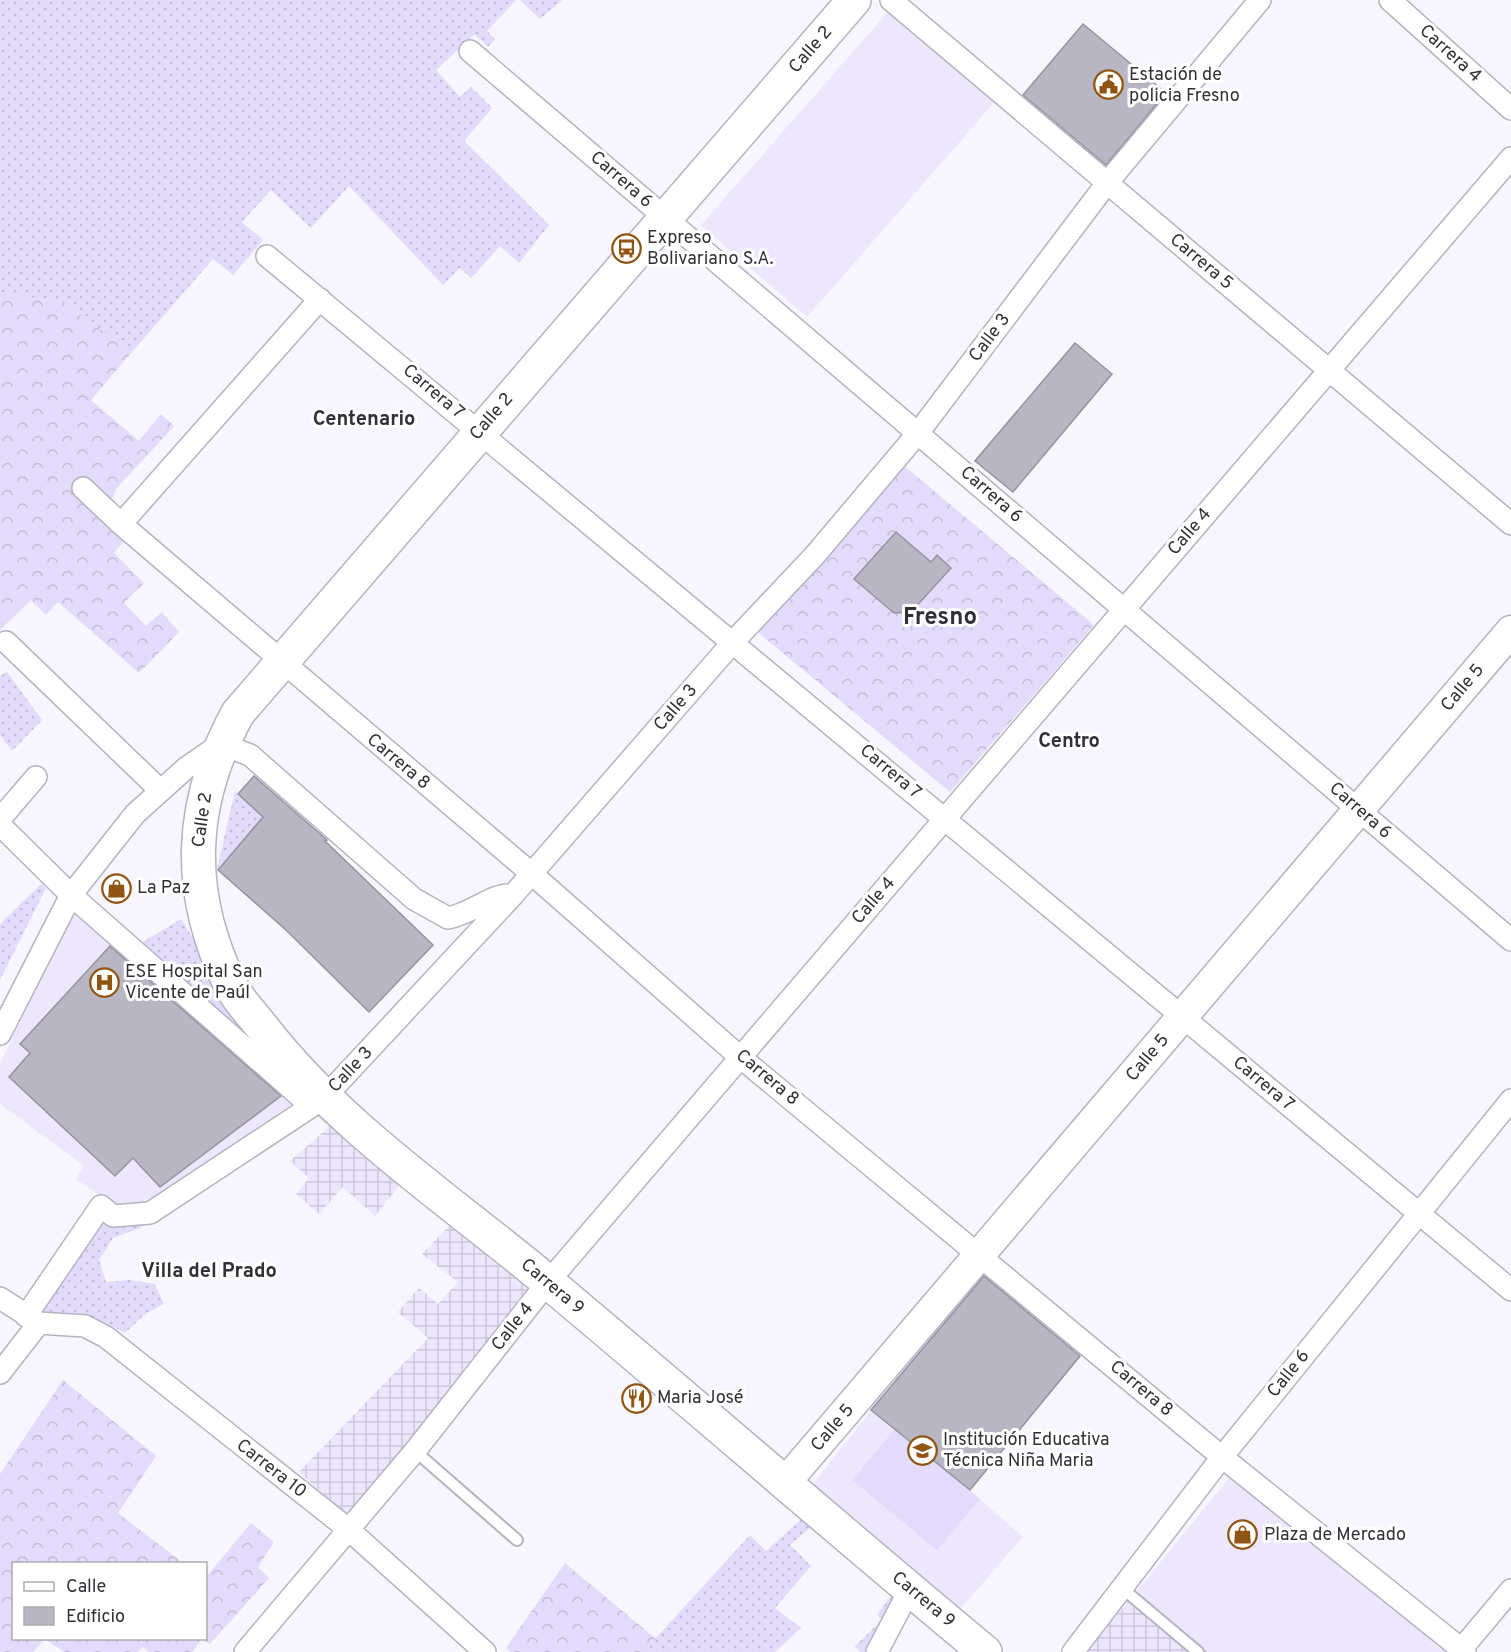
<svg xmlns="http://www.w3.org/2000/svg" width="1511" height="1652" font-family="Overpass,sans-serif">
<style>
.built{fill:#ede7fe}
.industrial{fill:url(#industrial-grid)}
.grass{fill:url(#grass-dots)}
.forest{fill:url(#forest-crowns)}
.pitch{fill:#e3dbfb}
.building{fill:#b9b6c4;stroke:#9692a0;stroke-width:1.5}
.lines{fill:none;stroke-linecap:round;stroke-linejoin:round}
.lane-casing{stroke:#b6b3c1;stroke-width:14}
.street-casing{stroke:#b6b3c1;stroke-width:24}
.secondary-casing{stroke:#b6b3c1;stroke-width:33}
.highway-casing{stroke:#b6b3c1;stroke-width:36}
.lane{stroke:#fff;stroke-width:10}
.street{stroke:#fff;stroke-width:21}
.secondary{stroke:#fff;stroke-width:30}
.highway{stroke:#fff;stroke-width:33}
.labels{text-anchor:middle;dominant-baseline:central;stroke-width:6;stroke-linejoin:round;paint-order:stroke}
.street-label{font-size:18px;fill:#313036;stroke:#fff}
.poi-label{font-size:18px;fill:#313036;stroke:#fff;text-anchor:start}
.neighbourhood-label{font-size:20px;font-weight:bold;fill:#313036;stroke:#fff}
.district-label{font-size:24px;font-weight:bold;fill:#313036;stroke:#fff}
</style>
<defs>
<pattern id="industrial-grid" width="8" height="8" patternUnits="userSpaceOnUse" patternTransform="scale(1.5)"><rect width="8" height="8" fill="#ede7fe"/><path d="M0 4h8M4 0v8" fill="none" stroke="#ccc6da"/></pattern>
<pattern id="grass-dots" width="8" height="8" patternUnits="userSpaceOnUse" patternTransform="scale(1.5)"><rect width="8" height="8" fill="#e3dbfb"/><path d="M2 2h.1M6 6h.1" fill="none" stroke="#c3bcd8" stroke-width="1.8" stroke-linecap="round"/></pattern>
<pattern id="forest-crowns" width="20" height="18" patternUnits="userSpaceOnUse" patternTransform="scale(1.5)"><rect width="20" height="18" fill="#e3dbfb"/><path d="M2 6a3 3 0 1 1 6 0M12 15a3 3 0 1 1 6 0" fill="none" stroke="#c3bcd8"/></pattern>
</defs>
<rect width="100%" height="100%" fill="#f7f5fe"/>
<path class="built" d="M894,5L999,97L807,317L701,225Z
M79,899L296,1102L147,1205L114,1211L101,1197L76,1179L84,1166L0,1104V1064Z
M985,1267L1083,1352L970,1490L1023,1537L954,1616L809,1489Z
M1229,1478L1453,1649L1450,1652H1208L1137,1591Z"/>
<path class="industrial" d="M335,1103L407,1176L375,1216L343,1187L319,1214L296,1194L309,1178L290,1161L329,1127L316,1114Z
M457,1218L534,1284L352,1519L299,1472L428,1338L398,1312L419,1288L438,1304L458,1282L422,1254Z
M1137,1591L1208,1652H1085Z"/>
<path class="grass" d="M0,0H516L487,31L495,39L488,47L475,34L436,70L460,97L471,87L492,108L464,141L549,225L519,263L500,246L471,278L460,268L443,285L349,186L311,228L271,190L242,222L263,240L233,275L213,259L132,352L62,302L0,293Z
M520,0H562L540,19Z
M7,672L42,720L12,751L0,735V676Z
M235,791L263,817L217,869Z
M41,884L46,888L0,980V924Z
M181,919L240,1012L316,1095L138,945Z
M296,1102L316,1114L140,1228L113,1238L99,1260L106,1282L130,1280L155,1284L164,1304L145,1314L125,1333C102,1319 78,1313 50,1316L34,1305L104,1199L115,1211L147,1205Z
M806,1515L816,1523L790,1545L811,1566L775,1608L801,1628L775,1652H643L750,1535L766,1551Z
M896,1589L881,1652H860L855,1646L882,1620L877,1615Z"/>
<path class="forest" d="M0,293L62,302L132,352L91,400L139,441L161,414L174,426L116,489L109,507L133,531L114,553L144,583L124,603L146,626L162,612L179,632L139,673L58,602L46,615L31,600L0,630Z
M902,464L1094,625L950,792L754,629Z
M63,1380L156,1456L118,1513L183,1563L14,1564V1638H206V1577L251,1523L274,1542L258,1567L269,1578L210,1644L202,1639L192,1652H149L143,1647L137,1652H64L45,1639L33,1652H0V1474Z
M565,1563L656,1639L643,1652H511L506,1648Z"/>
<path class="pitch" d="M895,1429L980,1499L937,1550L852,1480Z"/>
<path class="building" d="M1083,24L1166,93L1106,165L1023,95Z
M1075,343L1112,374L1013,492L975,461Z
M896,532L931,562L937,555L951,568L911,612L894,613L854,579Z
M254,776L327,840L325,841L433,945L369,1012L286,930L218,870L263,817L238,794Z
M110,946L281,1096L160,1187L133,1158L115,1176L9,1077L30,1053L20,1044Z
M984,1276L1080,1356L970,1490L871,1410Z"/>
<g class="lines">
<defs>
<path id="lane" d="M415,1451L517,1540
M1122,1588L1198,1652"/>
<path id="street" d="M891,0L1511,524
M1390,0L1511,109
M470,51L1511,940
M267,256L1511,1290
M83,488L121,524L532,874L740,1057L1222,1457L1465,1652
M121,524L320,299
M6,642L160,790
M0,819L36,777
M0,825L71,895L311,1106
M0,1034L71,895L135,814L186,768L221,744L250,755L414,899L448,918C470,914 493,894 509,895
M0,1298L39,1323L85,1326L106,1337L348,1529L485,1652
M26,1316L101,1206L113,1216L150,1213L324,1098L513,895L733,642L815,555L918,433L1107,183L1260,0
M0,1373L39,1323
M245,1652L415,1451L548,1282L1511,158
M877,1652L910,1589
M1073,1652L1222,1457L1511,1100
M1459,1652L1511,1590"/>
<path id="secondary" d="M784,1484L1511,631"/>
<path id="highway" d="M854,0L238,713C188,804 185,893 231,986C239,1001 252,1014 262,1027C340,1128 451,1201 548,1282C694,1404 838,1530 985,1652"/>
</defs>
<use href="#lane" class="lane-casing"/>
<use href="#street" class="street-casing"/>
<use href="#secondary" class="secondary-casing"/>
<use href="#highway" class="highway-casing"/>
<use href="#lane" class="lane"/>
<use href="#street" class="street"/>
<use href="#secondary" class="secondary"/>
<use href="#highway" class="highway"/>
</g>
<defs>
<symbol id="civic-ring" viewBox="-11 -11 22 22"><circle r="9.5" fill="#fff" stroke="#905512" stroke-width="1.5"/><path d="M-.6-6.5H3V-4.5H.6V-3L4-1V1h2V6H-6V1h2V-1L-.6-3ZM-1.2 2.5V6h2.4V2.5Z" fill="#905512"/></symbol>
<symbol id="bus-ring" viewBox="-11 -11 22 22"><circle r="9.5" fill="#fff" stroke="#905512" stroke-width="1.5"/><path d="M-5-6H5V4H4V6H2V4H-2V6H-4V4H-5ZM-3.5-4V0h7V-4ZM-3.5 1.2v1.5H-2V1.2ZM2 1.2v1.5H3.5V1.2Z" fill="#905512"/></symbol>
<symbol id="shop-ring" viewBox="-11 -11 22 22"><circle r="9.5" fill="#fff" stroke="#905512" stroke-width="1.5"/><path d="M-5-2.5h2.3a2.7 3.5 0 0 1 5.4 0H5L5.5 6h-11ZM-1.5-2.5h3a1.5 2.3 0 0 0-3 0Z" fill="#905512"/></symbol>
<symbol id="hospital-ring" viewBox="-11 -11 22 22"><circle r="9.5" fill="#fff" stroke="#905512" stroke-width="1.5"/><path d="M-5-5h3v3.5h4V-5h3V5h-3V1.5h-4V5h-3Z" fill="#905512"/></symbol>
<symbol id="restaurant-ring" viewBox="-11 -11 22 22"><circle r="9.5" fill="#fff" stroke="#905512" stroke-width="1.5"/><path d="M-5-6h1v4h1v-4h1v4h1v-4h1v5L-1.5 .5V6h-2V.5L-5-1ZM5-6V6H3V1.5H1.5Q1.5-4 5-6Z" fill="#905512"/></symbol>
<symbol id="school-ring" viewBox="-11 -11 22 22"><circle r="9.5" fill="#fff" stroke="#905512" stroke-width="1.5"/><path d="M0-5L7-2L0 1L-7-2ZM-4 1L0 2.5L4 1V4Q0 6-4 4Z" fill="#905512"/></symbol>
</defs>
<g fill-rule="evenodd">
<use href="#civic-ring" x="1092" y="68" width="33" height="33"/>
<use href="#bus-ring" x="610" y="232" width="33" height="33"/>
<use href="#shop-ring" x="100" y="872" width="33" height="33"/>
<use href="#hospital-ring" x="88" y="966" width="33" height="33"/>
<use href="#restaurant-ring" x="620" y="1382" width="33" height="33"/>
<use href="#school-ring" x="906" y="1434" width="33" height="33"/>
<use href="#shop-ring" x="1226" y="1518" width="33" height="33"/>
</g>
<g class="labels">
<g class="street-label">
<text transform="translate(811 50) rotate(-49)">Calle 2</text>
<text transform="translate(1450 54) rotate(42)">Carrera 4</text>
<text transform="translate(621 180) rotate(41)">Carrera 6</text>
<text transform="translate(1201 262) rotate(40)">Carrera 5</text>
<text transform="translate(990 338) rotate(-53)">Calle 3</text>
<text transform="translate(433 392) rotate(40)">Carrera 7</text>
<text transform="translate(492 417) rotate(-49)">Calle 2</text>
<text transform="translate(991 495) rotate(41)">Carrera 6</text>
<text transform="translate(1190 532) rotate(-49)">Calle 4</text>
<text transform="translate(1463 688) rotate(-50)">Calle 5</text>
<text transform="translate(676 708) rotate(-49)">Calle 3</text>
<text transform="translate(398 762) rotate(40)">Carrera 8</text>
<text transform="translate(890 772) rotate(40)">Carrera 7</text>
<text transform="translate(1360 811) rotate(41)">Carrera 6</text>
<text transform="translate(203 820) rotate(-82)">Calle 2</text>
<text transform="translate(874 901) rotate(-49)">Calle 4</text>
<text transform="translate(1148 1058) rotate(-50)">Calle 5</text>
<text transform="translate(351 1070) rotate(-47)">Calle 3</text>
<text transform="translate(767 1078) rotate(40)">Carrera 8</text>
<text transform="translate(1263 1084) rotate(40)">Carrera 7</text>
<text transform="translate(552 1287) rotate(40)">Carrera 9</text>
<text transform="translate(513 1327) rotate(-52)">Calle 4</text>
<text transform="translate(1289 1374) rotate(-51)">Calle 6</text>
<text transform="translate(1141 1389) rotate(40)">Carrera 8</text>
<text transform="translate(833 1428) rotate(-50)">Calle 5</text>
<text transform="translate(271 1469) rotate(38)">Carrera 10</text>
<text transform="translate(923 1600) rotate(40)">Carrera 9</text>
</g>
<g class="poi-label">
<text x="1129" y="75">Estación de<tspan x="1129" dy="21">policia Fresno</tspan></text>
<text x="647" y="238">Expreso<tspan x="647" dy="21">Bolivariano S.A.</tspan></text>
<text x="137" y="888">La Paz</text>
<text x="125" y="972">ESE Hospital San<tspan x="125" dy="21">Vicente de Paúl</tspan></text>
<text x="657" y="1398">Maria José</text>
<text x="943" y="1440">Institución Educativa<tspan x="943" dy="21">Técnica Niña Maria</tspan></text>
<text x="1264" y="1535">Plaza de Mercado</text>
</g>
<g class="neighbourhood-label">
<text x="364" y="420">Centenario</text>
<text x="1069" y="742">Centro</text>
<text x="209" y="1272">Villa del Prado</text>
</g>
<g class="district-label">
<text x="940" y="618">Fresno</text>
</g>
</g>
<rect x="12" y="1562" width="195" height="78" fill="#ffffff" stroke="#adacaf" stroke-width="1.5"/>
<rect x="24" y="1582" width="30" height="9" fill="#ffffff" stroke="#adacaf" stroke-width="1.5"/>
<text x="66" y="1592" font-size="18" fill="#313036">Calle</text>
<rect x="24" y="1607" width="30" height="18" fill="#b9b6c4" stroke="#adacaf" stroke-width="1.5"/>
<text x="66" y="1622" font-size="18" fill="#313036">Edificio</text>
</svg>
